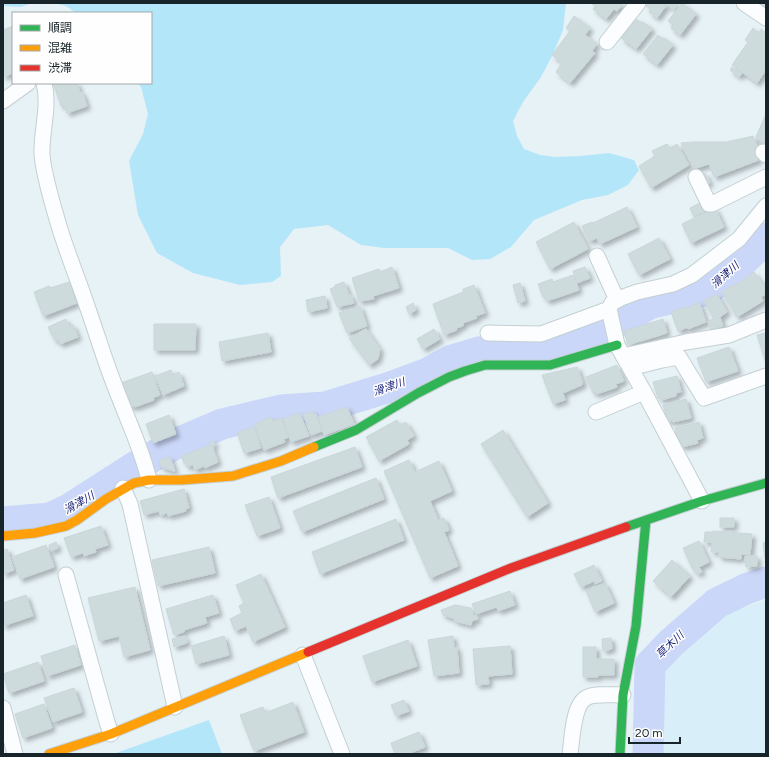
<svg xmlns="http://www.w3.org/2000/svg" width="769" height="757" font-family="Figtree,'Noto Sans JP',sans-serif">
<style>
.built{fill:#d8eff9}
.green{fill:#b4e6f9}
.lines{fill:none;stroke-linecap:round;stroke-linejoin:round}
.river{stroke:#cad7f8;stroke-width:31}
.building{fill:#cedbdd;stroke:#cad6d9;filter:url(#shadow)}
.street-casing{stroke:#c4cfd3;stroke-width:17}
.fast-casing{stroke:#c4cfd3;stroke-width:11}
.slow-casing{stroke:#c4cfd3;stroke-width:11}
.jam-casing{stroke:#c4cfd3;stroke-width:11}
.street{stroke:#fbfdfe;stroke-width:15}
.fast{stroke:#30b455;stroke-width:9}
.slow{stroke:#ff9f0a;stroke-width:9}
.jam{stroke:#e5322d;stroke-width:9}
.labels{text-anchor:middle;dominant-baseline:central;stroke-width:3;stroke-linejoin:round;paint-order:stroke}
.water-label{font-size:11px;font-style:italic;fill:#202a7d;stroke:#fefefe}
</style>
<defs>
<filter id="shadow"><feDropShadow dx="3.5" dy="3.5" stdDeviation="2" flood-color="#0004"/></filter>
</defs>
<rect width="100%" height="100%" fill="#e7f2f7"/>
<path class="built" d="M766,600V754H655L666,666L730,612Z"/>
<path class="green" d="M3,3H32L21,7L3,6Z
M54,3H566L563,30L553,54L541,77L523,102L513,121L517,136L524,149L540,155L555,157L581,156L609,153L634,160L639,170L628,185L608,195L582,200L534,220L511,247L490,259L472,260L448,248H384L361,245L328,225L294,229L280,247L281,276L272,282L240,285L193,273L157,253L138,215L129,161L143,134L148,114L141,87L138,83H151V13H76L66,6Z
M209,720L222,754H113Z"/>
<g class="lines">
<path class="river" d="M3,522L50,518L69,509L133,468L175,444L222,424L281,410L325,407L390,387L428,373L452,360L479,352L562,346L580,342L631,315L649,304L708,290L744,260L766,238
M648,754L650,665L671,643L717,603L746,589L766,582"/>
</g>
<path class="building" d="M594,3H623L617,11L614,9L606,19L593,9L595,6L592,4Z
M648,3H668L657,18L649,12L651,10L646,6Z
M669,3H680L674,10L668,5Z
M682,3L696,14L680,35L671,28L673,25L668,21Z
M759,3H766V8Z
M574,16L590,28L585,35L597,44L592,51L595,53L570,83L556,72L562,63L552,55L570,31L566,28Z
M636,19L642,23L643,22L652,29L636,49L621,38Z
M13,26V73L3,77V30Z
M753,28L759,33L761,29L766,33V70L757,83L732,65L748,42L745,40Z
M658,35L663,39L664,38L673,45L657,65L643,54Z
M732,67L742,73L739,77L730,70Z
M53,83H77L80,93L82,92L87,106L67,113L64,105L61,106Z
M766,114V145L761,142L756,137Z
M753,136L758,148L755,149L759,160L714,177L709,164L694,169L681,143L694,142H726L745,138Z
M667,144L670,148L677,144L689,165L651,188L639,166L655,156L652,151Z
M705,173L710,183L703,185L699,177Z
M704,201L708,210L694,217L690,208Z
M627,207L637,227L600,244L597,238L589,241L582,226L592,222L593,223Z
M715,208L724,227L691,243L682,224Z
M574,222L588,249L550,269L536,242Z
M659,238L670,259L639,275L628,254Z
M392,267L399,288L373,296L374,299L359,301L352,278L379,269L380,272Z
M585,267L590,278L577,283L573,271Z
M754,272L766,289V294L761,297L763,301L737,317L722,292L733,285L734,286Z
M573,275L579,290L547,301L545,297H543L538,284L552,279L553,282Z
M69,282L77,303L43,316L34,292L49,286L50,288Z
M344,282L349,295H351L354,303L337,307L330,289L335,287V285Z
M520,283L525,301L518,303L513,285Z
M474,285L485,313L476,316L477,318L463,323V326L456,328L457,330L444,335L433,304L463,292V289Z
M717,294L727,312L720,317L723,326L711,330L708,321L714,319L704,301Z
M325,296L327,308L308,312L306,300Z
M699,302L706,322L688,329V327L678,331L671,312L685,307V309Z
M413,303L416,310L409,314L406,307Z
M360,306L367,326L347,333L339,313Z
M66,319L69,326L73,325L78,337L60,344L58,340L55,341L48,327Z
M663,319L667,333L628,345L624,331Z
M154,324H196L195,350H154Z
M366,329L380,349L378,359L369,365L349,338Z
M434,329L440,339L423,349L417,339Z
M268,333L271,352L222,361L219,342Z
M766,333V360H765L757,335Z
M729,347L738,371L706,382L697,358Z
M617,365L624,381L616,384L617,387L597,394L596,392L593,393L586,377Z
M577,367L583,383L582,384V385L563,393L565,400L553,404L542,375Z
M171,370L173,375L179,372L184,386L163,395L155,376Z
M152,372L160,395L153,398L154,400L135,407L134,406L130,407L121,383Z
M677,376L681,392L676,393V396L661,400V397L658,398L653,382Z
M686,399L691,418L673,422L672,420L668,422L663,405Z
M347,407L354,424L324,435L318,417Z
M313,411L314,415L316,414L322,431L311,435L303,415Z
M300,413L309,436L291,442L283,419Z
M169,415L176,434L153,443L146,424Z
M271,417L273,421L281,418L289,437L284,439L285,442L264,450L254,424Z
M397,420L400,425L406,422L414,436L407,440L409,444L379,461L366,437Z
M699,422L703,438L697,440L698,443L682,447V444L679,445L675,428Z
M254,427L261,448L244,453L237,432Z
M503,430L548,503L527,517L481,444Z
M213,440L215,445L212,446L218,462L205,468L204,466L195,470L193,465L187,467L186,463H184L181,456L211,445L209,442Z
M355,447L362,467L278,498L271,477Z
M170,457L175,471H173L161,467L159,460Z
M409,460L415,472L439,461L452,491L430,501L438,520L444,518L449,530L444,532L458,566L430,578L384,471Z
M376,478L384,499L302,532L293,511Z
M184,489L189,508L185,509L186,511L168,516L167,513L160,515L159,511L144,515L140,501Z
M269,497L280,528L257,536L245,505Z
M720,518H734V527H720Z
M396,519L404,540L320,574L312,552Z
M101,526L108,545L95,549L96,552L84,556L83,553L71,557L64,538Z
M713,531L752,534L750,555L741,554V559L719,557V552H711L712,542H704L705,532H712Z
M699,541L709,562L699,567L702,572L697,574L694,569L693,570L683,548Z
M56,542L58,548L51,551L49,545Z
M766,542V557L765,558L763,543Z
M46,545L54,567L20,579L12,557Z
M209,547L215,573L158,586L152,560Z
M7,549L14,570L3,574V550Z
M745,556H757V566L746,567Z
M672,560L690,576L671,597L653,581Z
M594,565L602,581L595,584L594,581L581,587L574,574Z
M261,574L285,627L253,642L246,626L235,631L230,619L242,613L239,606L244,603L236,585Z
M605,583L614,603L595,612L586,591Z
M135,587L150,650L124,657L119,636L99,641L88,598Z
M510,591L515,605L498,611L497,607L476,614L472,604Z
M26,595L33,616L3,626V603Z
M213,595L219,613L205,617L207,623L184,630V632L174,635L166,609Z
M455,605L471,608L474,616L476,615L478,619L472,621L471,625L454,621L455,619L443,615L441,610Z
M185,636L187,643L174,647L172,639Z
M224,636L229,655L196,664L191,646Z
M453,636L454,648L457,647L459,673L434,676L428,640Z
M611,638L612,649L603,651L602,639Z
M408,640L417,666L372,682L363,656Z
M75,645L81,665L47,676L41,656Z
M510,646L512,674L488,676L489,684L476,685L473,649Z
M583,647H596V659H614V675H598V677H583Z
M38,662L44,681L9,693L3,674Z
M74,688L82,712L53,722L44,698Z
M404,700L409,711L396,716L391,705Z
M293,702L304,732L254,751L240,715L263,707L265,713Z
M44,704L52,728L23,738L15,714Z
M419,732L425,747L408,754H395L391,743Z"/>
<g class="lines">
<defs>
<path id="street" d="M744,3L766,18
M607,42L638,3
M44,83C50,107 41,131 42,155C44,177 53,205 59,226C67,253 78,279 87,306C97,334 105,362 116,389C127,419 142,449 149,480
M3,101L28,83
M763,152L766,155
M696,177L709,204H712L766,177
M597,256L617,300
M488,333L541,334L609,309
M623,356L686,342L729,335L766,320
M630,368L662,360L679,357L704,398L766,376
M596,412L644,392
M123,488L130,504L175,707
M702,501L644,392L617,345L609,309L612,303L621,298L637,292L673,284L692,275L739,239L766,206
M66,575L107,722L111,734
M303,655L342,754
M3,708L15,754
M570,754C572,740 573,705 586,698C593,693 614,695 623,695"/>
<path id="fast" d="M314,447L356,430L418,393L449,377L465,371L485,365H550L617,345
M626,527L702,501L766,483
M620,754L623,695L636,626L646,520"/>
<path id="slow" d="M3,536L35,533L66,526L77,520L106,499L134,483L149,480H182L233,476L281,461L314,447
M49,754L111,734L308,652"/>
<path id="jam" d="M308,652L511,568L626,527"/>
</defs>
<use href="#street" class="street-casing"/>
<use href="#fast" class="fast-casing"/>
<use href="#slow" class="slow-casing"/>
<use href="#jam" class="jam-casing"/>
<use href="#street" class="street"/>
<use href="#fast" class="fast"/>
<use href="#slow" class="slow"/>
<use href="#jam" class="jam"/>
</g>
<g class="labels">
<g class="water-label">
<text transform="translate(725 275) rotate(-42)">滑津川</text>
<text transform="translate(389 387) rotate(-19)">滑津川</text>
<text transform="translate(79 503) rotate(-30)">滑津川</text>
<text transform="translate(670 645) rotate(-44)">草木川</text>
</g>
</g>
<rect width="769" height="757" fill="none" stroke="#172429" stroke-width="8"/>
<rect x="12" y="12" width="140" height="72" fill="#fefefe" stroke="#a2a7a9"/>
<rect x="20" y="25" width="20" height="6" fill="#30b455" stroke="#a2a7a9"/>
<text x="48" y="32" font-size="12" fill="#172429">順調</text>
<rect x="20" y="45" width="20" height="6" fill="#ff9f0a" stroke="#a2a7a9"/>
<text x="48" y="52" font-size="12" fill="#172429">混雑</text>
<rect x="20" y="65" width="20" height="6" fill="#e5322d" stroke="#a2a7a9"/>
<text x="48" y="72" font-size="12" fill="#172429">渋滞</text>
<path d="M629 737v6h51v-6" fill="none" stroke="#172429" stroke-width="2"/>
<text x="635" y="737" font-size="12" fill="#172429" stroke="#fefefe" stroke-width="3" paint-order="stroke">20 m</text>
</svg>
